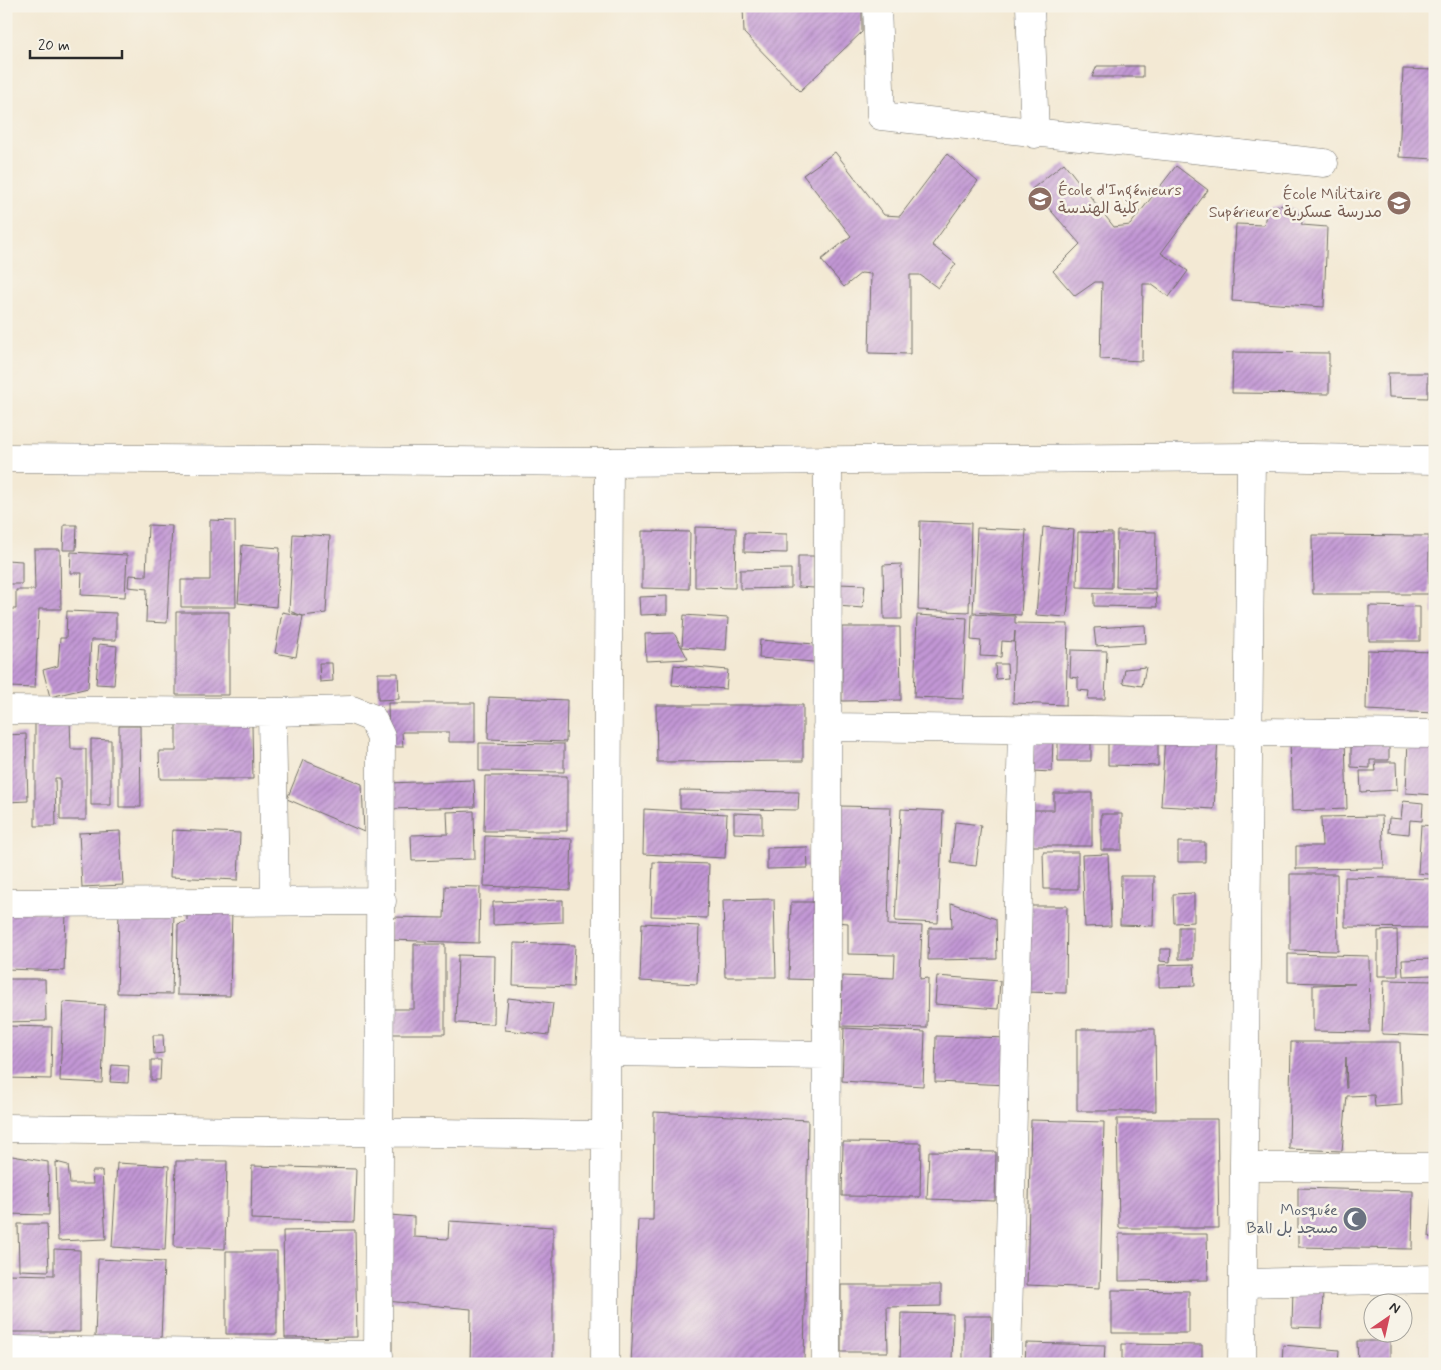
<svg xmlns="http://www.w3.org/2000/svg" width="1441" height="1370" font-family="Mynerve,'Playpen Sans Arabic',sans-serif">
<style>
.building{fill:url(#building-hatch);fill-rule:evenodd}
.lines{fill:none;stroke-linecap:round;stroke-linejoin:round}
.street-casing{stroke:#716e66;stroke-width:29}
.secondary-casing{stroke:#716e66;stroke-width:29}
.street{stroke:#fff;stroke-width:28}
.secondary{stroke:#fff;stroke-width:28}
.labels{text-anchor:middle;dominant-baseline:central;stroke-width:5;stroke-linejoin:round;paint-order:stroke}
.education-label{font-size:16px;fill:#785e54;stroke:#f7f3e8;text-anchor:start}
.worship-label{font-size:16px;fill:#5b616d;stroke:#f7f3e8;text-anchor:end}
</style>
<defs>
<pattern id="building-hatch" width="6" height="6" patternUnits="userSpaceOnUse" patternTransform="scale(1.25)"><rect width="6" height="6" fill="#c297d5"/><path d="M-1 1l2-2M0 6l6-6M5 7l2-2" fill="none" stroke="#9e7bad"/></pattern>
</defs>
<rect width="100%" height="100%" fill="#f7f3e8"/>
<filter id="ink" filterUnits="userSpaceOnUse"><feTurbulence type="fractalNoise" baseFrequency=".02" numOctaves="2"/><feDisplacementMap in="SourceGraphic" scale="10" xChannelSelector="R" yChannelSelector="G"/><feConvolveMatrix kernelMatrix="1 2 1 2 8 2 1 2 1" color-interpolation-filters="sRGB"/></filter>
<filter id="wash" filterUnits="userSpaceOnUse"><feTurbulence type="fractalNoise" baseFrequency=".0096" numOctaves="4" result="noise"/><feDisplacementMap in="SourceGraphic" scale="20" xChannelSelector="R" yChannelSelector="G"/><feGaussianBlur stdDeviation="1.12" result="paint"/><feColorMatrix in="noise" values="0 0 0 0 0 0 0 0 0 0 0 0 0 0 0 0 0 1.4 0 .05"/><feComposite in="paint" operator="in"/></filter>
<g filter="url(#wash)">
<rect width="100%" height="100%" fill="#f3e9d4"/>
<g id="blocks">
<path class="building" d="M743,6H862V32L800,91L744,33Z
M1097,66H1143V77H1092Z
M1403,69L1435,70V159L1399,157Z
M835,152L884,215L900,216L947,154L978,181L932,245L956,264L938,288L920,275H910V354L869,353L871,274L861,273L844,287L821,260L851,236L803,175Z
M1064,163L1114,227L1130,225L1176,166L1208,190L1161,253L1188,271L1169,297L1151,284H1143L1142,361L1100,359L1102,282H1095L1075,296L1053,271L1080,244L1032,189Z
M1283,205L1295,209L1301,217L1302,225L1327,227L1324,307L1232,301L1236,224L1264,225L1266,214L1272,207Z
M1233,352L1329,353V394L1232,393Z
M1388,373H1428V398L1389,397Z
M210,520L235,521L236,607H181V580H210Z
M920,521L971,523L969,612L918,610Z
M64,525H77L76,550H63Z
M148,525L172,526L167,623L146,622L147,589L128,587L129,575L146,576Z
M695,527L736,528L735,588L695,587Z
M1043,527L1074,530L1067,617L1036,615Z
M977,528L1026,530L1021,615L973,612Z
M642,531L690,532L689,589L642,588Z
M1117,531L1156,532L1155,589L1116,587Z
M1078,532L1112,533V588L1077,587Z
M744,533L787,534V553L744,552Z
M293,534L330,536L326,613L303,616L296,657L275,653L282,612L303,616L289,611Z
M1430,534H1435V614H1433Z
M1312,535L1429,536V594H1313Z
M242,545L280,548L276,607L238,603Z
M34,549H60L61,609H39L35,688L9,687L11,609H16V590H35Z
M71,552L127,555L125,597L81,595L82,573H70Z
M798,556H814V588L798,587Z
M6,560L22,561V584H6Z
M901,564L902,619H884L883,565Z
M791,569V588L740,589V570Z
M838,584L865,585L863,608L837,606Z
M6,588H9L8,631H6Z
M1094,593H1156L1157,607L1094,606Z
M667,596V614L640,615L639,597Z
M1369,606L1420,607V641H1369Z
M67,611L116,613V640H91L88,688L50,697L43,670L58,666L60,638H66Z
M176,612H229V695H176Z
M972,614L1015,616V623L1068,624L1066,705L1013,703L1015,631L1014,642L1002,641L1001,657L980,656L981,641L971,640Z
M684,615L728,618L726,650L682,647Z
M917,615L967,618L963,699L914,697Z
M1145,625L1146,643L1096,646L1094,628Z
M842,627H900L901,700L842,701Z
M674,633L688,659L646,661L645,634Z
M760,640L815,644L814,662L759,658Z
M99,644L117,646L114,685L96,684Z
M1071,650L1107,651L1105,699H1088L1089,691L1078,690V678L1070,677Z
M1367,650L1435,652V713L1366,710Z
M319,663H332L333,681L320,682Z
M995,664H1007L1008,678L996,679Z
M674,665L728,670L726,689L672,685Z
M1146,667L1142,686L1123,683L1125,669Z
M378,673H398L399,699L378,700Z
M489,697L567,700L566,742L488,739Z
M388,703H475V742H449V732H402L403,747H389Z
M656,705H803V761L657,762Z
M70,720L71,749H86V820H60V778H55L56,826H35V721Z
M176,724L252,725L253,779H160L159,751H176Z
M119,726H140L141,807H119Z
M1058,733H1091V761H1058Z
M26,734L28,801L6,802V735Z
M1033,734L1053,735L1052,772L1032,771Z
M1108,734H1158V766L1108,765Z
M1165,734L1218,738L1214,809L1161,806Z
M1351,737L1389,738V760H1370V768L1351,767Z
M1345,738L1347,809L1292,811L1290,739Z
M1408,738L1435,739V795L1406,793Z
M91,739L111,740V805H91Z
M479,743L564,744V772L479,771Z
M303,760L362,784L364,832L287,799Z
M1375,762H1396L1397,790L1361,792L1360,771H1376Z
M485,776H567V831H484Z
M474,780L475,807L389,809L388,783Z
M680,790L799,792L798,810L680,808Z
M1054,793H1092V846H1032V810H1054Z
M1403,801L1423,803L1422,821L1410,820L1409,834L1388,832L1389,818L1401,819Z
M839,806L891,807L888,925L922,926L920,979L928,978L927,1028L841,1026L842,976L894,978L895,955L848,954V923L836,922Z
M644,809L727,814L725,858L643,854Z
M901,809L943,811L938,923L895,921Z
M474,811L475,859L412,861L411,835L448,834L447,812Z
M734,813L762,814V834L734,833Z
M1101,814H1122V850H1101Z
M1382,816L1384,868L1296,869V846H1322L1321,817Z
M955,822L981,825L976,866L951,863Z
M1421,825L1435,826V875L1418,873Z
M172,830L240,833L238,880L170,877Z
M120,831L123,885L82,887L79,833Z
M485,836L572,839L570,890L484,886Z
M1178,842H1205V862H1178Z
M807,847L808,868L767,869V848Z
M1043,852H1078V889H1044Z
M1108,854L1111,926L1085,927L1082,855Z
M653,862L709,864L707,918L651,916Z
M1290,874H1337L1338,951L1290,950Z
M1121,876H1154L1153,926L1120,925Z
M1345,877L1435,879V928L1345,927Z
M445,886L480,887L479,943L390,940L391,917L444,918Z
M1194,893V922L1174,923L1173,894Z
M774,899L776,977H725L723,900Z
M563,900V922L493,925V902Z
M791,902H824L822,980L789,979Z
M951,903L996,919L997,959L928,960L929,928H952Z
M1024,906H1067L1066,993L1024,992Z
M187,908L232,909L230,996L177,995L178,924L187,921Z
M6,911L66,913L64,971L6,969Z
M119,911L174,912L172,994L117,993Z
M642,923L699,926L697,984L640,981Z
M1179,927H1193V959H1179Z
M1397,930L1398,976H1378V931Z
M514,943L575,945L573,987L513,985Z
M414,944H445V1034H386V1009H414Z
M1160,949H1171L1170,962L1160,961Z
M1288,954L1369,956L1370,1032L1313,1031V985L1355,984L1288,982Z
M458,955L495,956L494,1024L456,1023Z
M1433,959V975L1403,976L1402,960Z
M1194,964L1195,986L1159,987V965Z
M937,976L1000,981L998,1009L935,1004Z
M6,979H45L46,1021L6,1022Z
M1384,980L1435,981V1036L1382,1034Z
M508,998L553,1003L549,1035L505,1030Z
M63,1002L105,1005L102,1083L60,1081Z
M6,1026L52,1027L51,1079L6,1078Z
M844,1028L925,1032L923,1086L842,1081Z
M1077,1029H1155L1156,1111H1077Z
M153,1035H163L164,1053L154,1054Z
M936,1036L1011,1038L1010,1085L935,1082Z
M1291,1042H1400L1402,1105L1375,1107L1374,1095L1347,1096L1342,1151L1289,1149ZM1346,1057L1347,1088H1346L1345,1075Z
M151,1060H161L160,1080H151Z
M112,1065L129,1066L128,1083L110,1082Z
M654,1112L808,1120L804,1364H631L638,1220H653Z
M1117,1119H1217L1219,1228H1119Z
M1031,1120L1104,1122L1100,1288L1027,1285Z
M843,1142L921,1143L920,1197L842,1196Z
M929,1151L996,1152L995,1201L927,1199Z
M6,1155L48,1162L49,1215L6,1214Z
M176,1161H227L225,1249L174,1247Z
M56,1162L68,1165L70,1184H93L92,1171H102L106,1239L58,1241Z
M117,1163L169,1166L165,1250L112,1247Z
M252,1166L356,1169L354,1222L251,1219Z
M1298,1188L1413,1191L1412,1249L1298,1247Z
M1432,1196L1435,1197V1238L1429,1237Z
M390,1215L414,1217V1237L448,1239L449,1221L553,1227V1364H470L471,1309L386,1301Z
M18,1224H47L49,1271L19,1270Z
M355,1230L357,1337L285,1338L283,1231Z
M1119,1234H1207L1208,1280L1119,1281Z
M54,1249L80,1250V1332H6V1274L54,1275Z
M226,1251H277V1334H226Z
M98,1259L164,1262L161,1340L95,1337Z
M841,1285H941V1306L887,1307L888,1352H841Z
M1293,1288L1323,1289L1322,1328L1292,1327Z
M1112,1290L1189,1291V1333H1112Z
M901,1313L953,1314L952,1364H900Z
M963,1316H992L991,1364H963Z
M1357,1341H1390V1364H1358Z
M1026,1343L1105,1345L1104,1364H1025Z
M1122,1344L1202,1345V1364H1122Z
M1283,1345L1339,1350L1338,1364H1282Z"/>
</g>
</g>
<g filter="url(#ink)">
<use href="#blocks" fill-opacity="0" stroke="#716e66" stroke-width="1"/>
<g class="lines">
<defs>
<path id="street" d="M877,6L881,116L1324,163
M1030,6L1035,134
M6,710L272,712L352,710L372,718L381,737L378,1364
M272,712L275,901
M827,727L1435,734
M6,903L382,901
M606,1052L826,1055
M6,1128L606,1135
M1244,1167H1435
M1243,1283L1435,1279
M6,1350L379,1355
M605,1364L609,462
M826,1364L828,460
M1007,1364L1022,729
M1242,1364L1251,457"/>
<path id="secondary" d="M6,458L609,462L1251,457L1435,460"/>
</defs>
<use href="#street" class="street-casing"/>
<use href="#secondary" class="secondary-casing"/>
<use href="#street" class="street"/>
<use href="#secondary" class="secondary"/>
</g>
</g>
<defs>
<symbol id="university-disc" viewBox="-11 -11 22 22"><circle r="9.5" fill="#8d6e63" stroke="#f7f3e8"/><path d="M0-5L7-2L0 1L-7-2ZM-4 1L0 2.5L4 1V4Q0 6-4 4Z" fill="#fff"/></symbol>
<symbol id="school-disc" viewBox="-11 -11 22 22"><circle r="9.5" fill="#8d6e63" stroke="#f7f3e8"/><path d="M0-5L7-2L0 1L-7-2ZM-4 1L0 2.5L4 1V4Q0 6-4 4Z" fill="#fff"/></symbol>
<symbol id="mosque-disc" viewBox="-11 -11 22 22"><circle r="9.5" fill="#6b7280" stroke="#f7f3e8"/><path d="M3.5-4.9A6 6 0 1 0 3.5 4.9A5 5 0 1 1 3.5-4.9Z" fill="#fff"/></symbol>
</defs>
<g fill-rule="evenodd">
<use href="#university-disc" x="1026" y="185" width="28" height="28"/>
<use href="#school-disc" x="1385" y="189" width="28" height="28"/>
<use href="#mosque-disc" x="1341" y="1205" width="28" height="28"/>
</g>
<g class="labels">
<g class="education-label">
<text x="1058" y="190">École d'Ingénieurs<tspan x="1058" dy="18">كلية الهندسة</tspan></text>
<text x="1382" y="194" text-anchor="end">École Militaire<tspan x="1382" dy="18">Supérieure مدرسة عسكرية</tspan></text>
</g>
<g class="worship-label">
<text x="1338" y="1210">Mosquée<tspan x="1338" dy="18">Ball مسجد بل</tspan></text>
</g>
</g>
<rect width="1441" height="1370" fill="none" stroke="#f7f3e8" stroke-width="25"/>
<g transform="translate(1388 1318) rotate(34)"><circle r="24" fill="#f7f3e8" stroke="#a5a39c"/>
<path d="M0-4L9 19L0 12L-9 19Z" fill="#d1495b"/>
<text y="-8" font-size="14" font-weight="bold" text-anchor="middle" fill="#2b2b2b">N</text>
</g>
<path d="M30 50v8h92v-8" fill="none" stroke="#2b2b2b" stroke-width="2.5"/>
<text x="38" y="50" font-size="15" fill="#2b2b2b" stroke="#f7f3e8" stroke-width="4" paint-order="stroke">20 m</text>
</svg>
